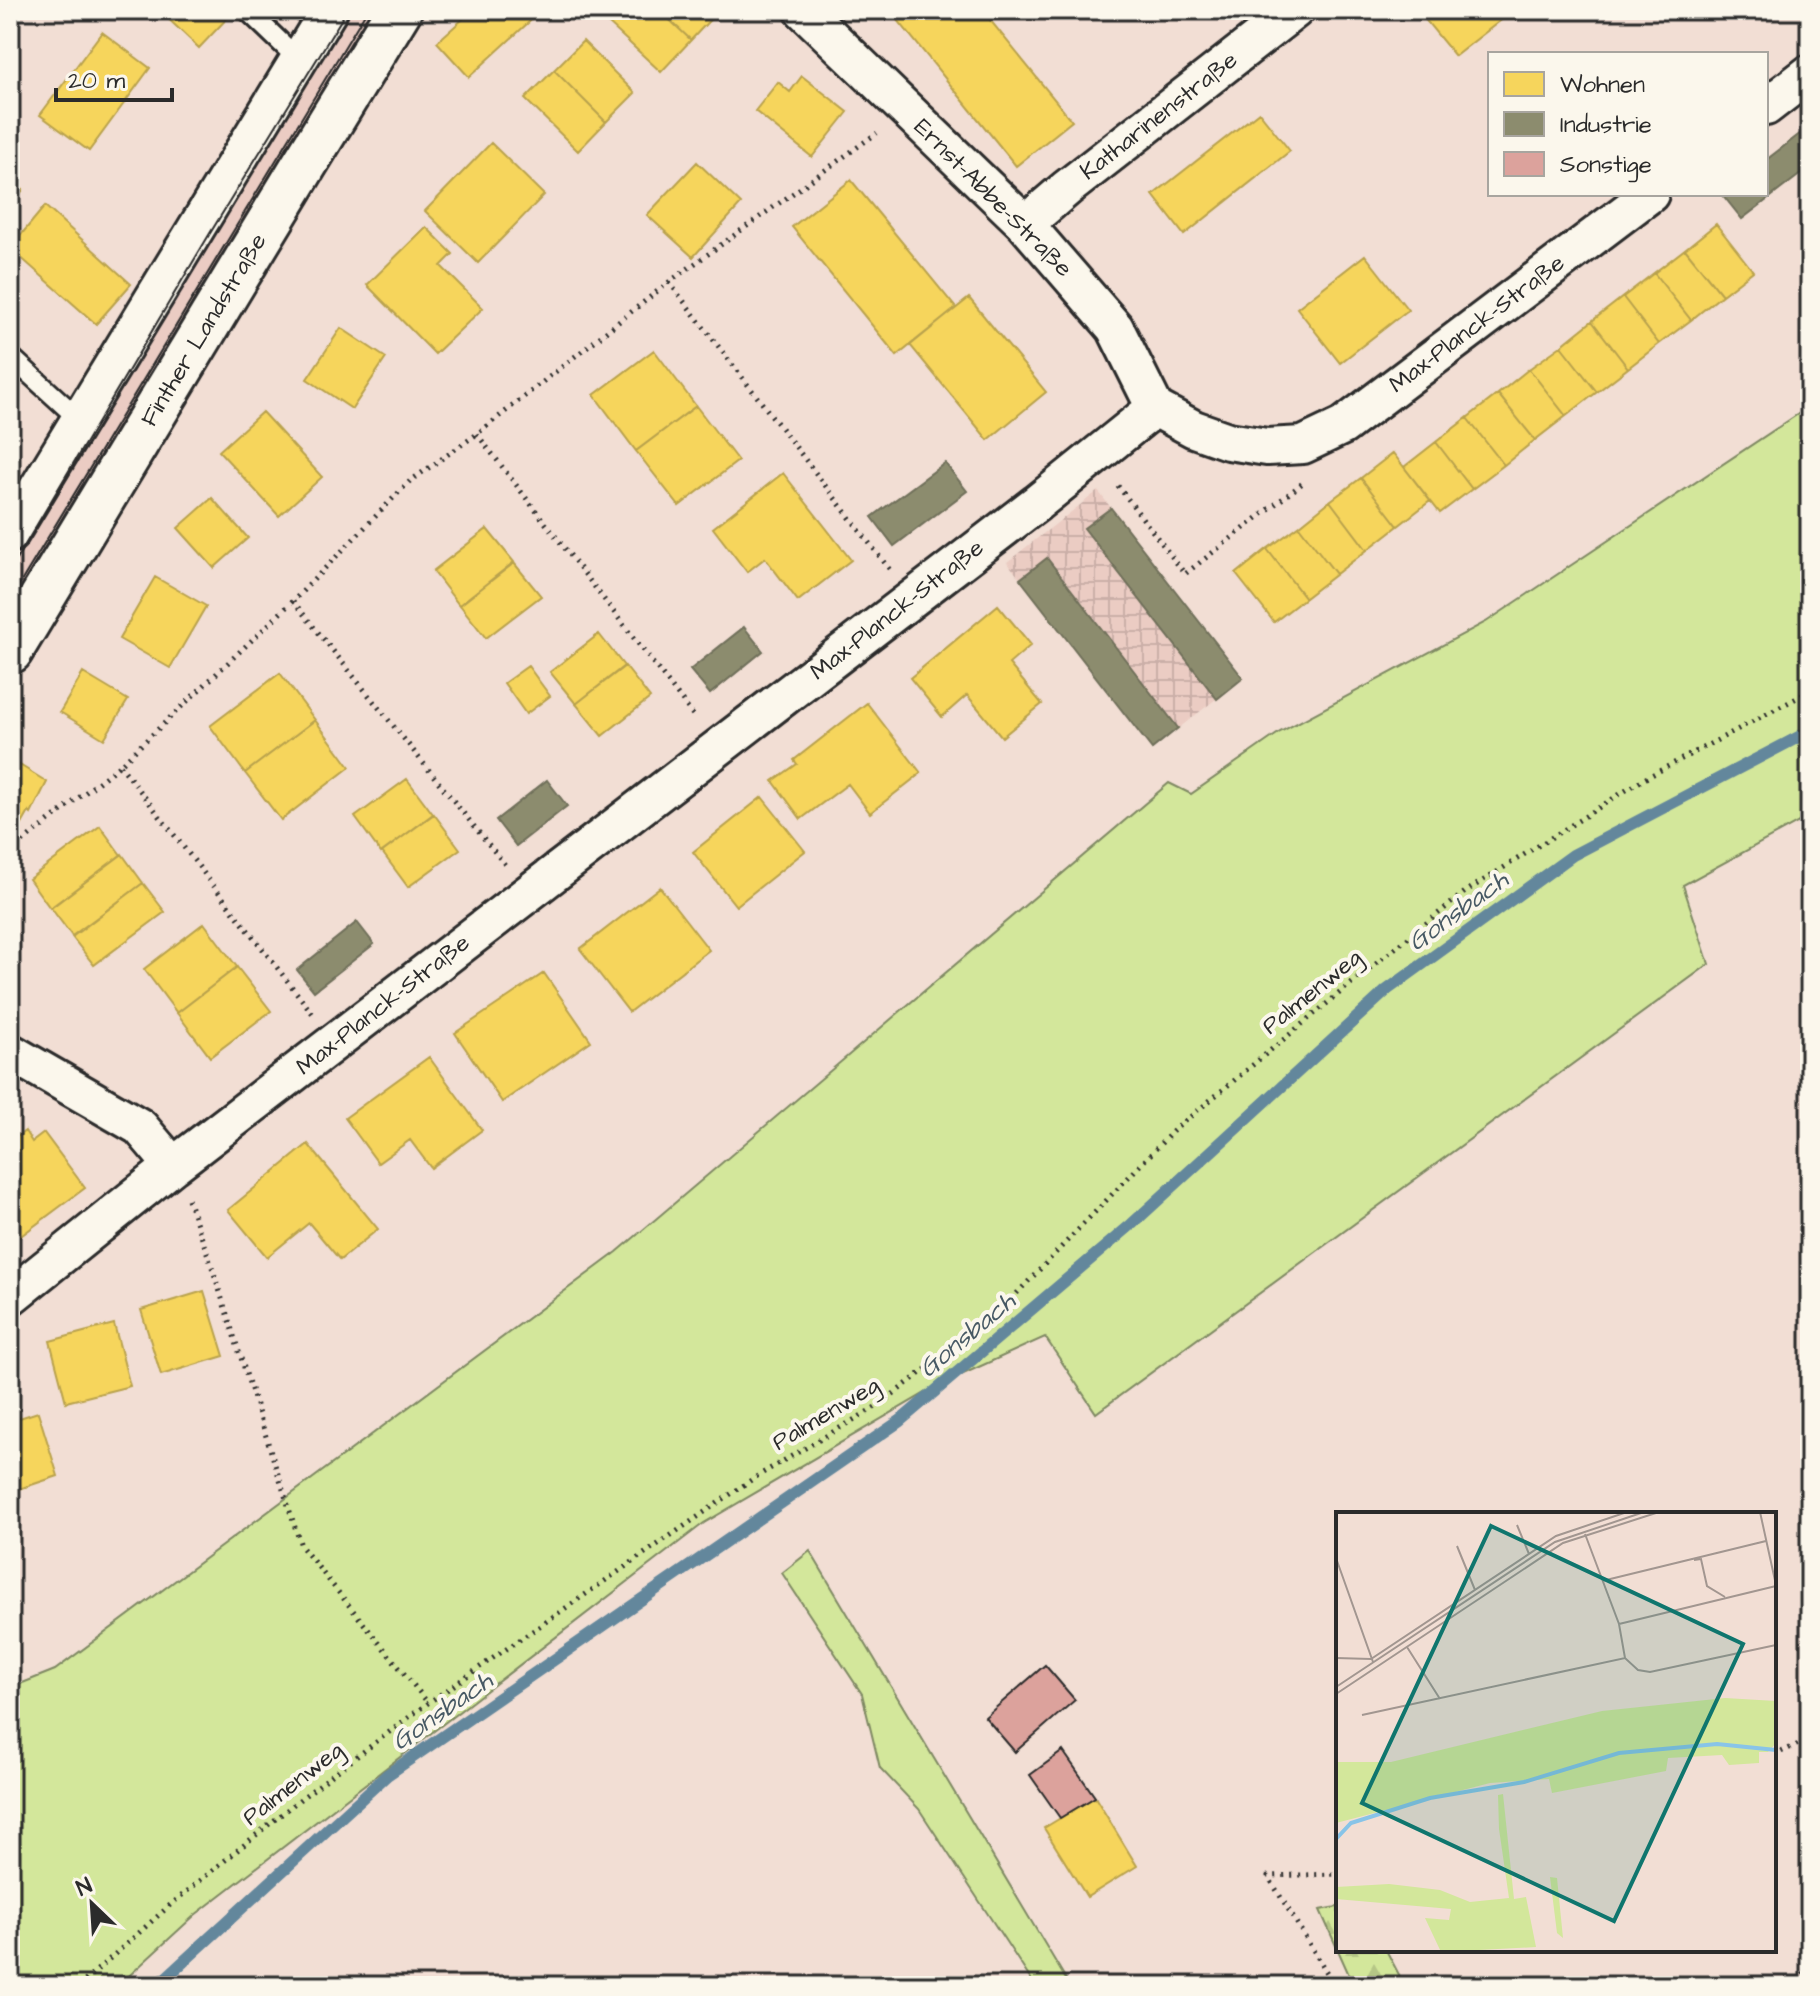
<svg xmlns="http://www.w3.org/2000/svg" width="1820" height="1996" font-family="'Architects Daughter',sans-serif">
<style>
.built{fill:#ebccc3}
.industrial{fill:url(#industrial-grid)}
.green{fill:#d3e79b;stroke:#7f8963;stroke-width:2}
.forest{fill:url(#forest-firs);stroke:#7f8963;stroke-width:2}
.homes{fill:#f6d55c;stroke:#b9a24d;stroke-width:2}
.industry{fill:#8c8c6e;stroke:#6f6f5a;stroke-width:2}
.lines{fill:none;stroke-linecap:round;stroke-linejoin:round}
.stream{stroke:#63879c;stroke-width:12}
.building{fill:#dca29c;stroke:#2b2b2b;stroke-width:2}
.lane-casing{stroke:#2b2b2b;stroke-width:24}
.street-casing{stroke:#2b2b2b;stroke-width:42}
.secondary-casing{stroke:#2b2b2b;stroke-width:50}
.path{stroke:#2b2b2b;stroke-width:5;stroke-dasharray:2 6;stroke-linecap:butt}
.lane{stroke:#fbf7ec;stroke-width:18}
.street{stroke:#fbf7ec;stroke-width:36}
.secondary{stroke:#fbf7ec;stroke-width:44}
.tram{stroke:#2b2b2b;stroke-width:2}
.labels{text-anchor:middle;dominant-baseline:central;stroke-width:8;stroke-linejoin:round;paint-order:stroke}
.street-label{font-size:24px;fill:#2b2b2b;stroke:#fbf7ec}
.water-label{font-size:26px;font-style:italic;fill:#475964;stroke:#fbf7ec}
.inset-river{fill:none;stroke:#88c4e8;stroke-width:4}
.inset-road{fill:none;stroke:#a29690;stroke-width:2}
.view{fill:#0f766e;fill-opacity:0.15;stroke:#0f766e;stroke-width:4}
.inset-edge{fill:none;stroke:#2b2b2b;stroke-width:4}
</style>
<defs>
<pattern id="industrial-grid" width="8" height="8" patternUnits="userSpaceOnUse" patternTransform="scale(2)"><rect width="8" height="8" fill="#ebccc3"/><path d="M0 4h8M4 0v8" fill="none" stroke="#caafa8"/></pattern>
<pattern id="forest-firs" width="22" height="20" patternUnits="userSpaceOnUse" patternTransform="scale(2)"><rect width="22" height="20" fill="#d3e79b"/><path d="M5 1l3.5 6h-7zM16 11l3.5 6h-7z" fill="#b5c686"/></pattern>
</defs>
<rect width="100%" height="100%" fill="#f2ded4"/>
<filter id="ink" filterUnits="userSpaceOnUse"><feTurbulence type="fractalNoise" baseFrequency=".0125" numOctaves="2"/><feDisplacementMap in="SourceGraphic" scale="16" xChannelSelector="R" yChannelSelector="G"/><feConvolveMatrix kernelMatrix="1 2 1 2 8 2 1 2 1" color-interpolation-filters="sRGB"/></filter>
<g filter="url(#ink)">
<path class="built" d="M339,10H380L10,621V549Z"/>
<path class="industrial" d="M1098,491L1243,678L1152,749L1007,562Z"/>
<path class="green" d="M1810,406V816L1683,885L1709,964L1096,1413L1045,1337L939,1385L704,1523L195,1915L118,1986H10V1688L55,1670L617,1252L1169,783L1191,794L1280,732L1486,622Z
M810,1551L1070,1986H1035L919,1809L880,1768L862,1694L782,1573Z"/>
<path class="forest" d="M1338,1907V1950H1386L1405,1986H1354L1320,1910Z"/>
<path class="homes" d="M159,10H233L234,11L199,48Z
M473,10H539L540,12L469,77L437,42Z
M620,10H659L691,40L661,72L608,23Z
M659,10H719L691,40Z
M908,10H982L1072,121L1016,166L897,19Z
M1432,10H1514L1455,56L1423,17Z
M102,32L150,68L89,151L40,115Z
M583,41L635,93L606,122L554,70Z
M554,70L606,122L578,151L525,99Z
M802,76L848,112L812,157L755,111L778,82L790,92Z
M1259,112L1290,151L1184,235L1153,195Z
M491,143L544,195L478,263L425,211Z
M697,162L741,204L693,257L647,215Z
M10,179L23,190L10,206Z
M851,180L956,308L897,356L792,227Z
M45,206L131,284L96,324L10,248Z
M1716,224L1753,271L1722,295L1685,249Z
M426,227L453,254L441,266L483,308L435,354L367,285Z
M1685,249L1722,295L1691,320L1654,273Z
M1365,255L1408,310L1340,363L1297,308Z
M1654,273L1691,320L1659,344L1623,297Z
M1623,297L1659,344L1628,368L1592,321Z
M969,298L1046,392L988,440L910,345Z
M1592,321L1628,368L1597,392L1561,346Z
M341,328L386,358L352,409L307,379Z
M1561,346L1597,392L1566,416L1529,369Z
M654,350L696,406L636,451L594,395Z
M1529,369L1566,416L1535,440L1498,394Z
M1498,394L1535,440L1504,465L1467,418Z
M696,406L738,461L679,506L636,451Z
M262,412L322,477L279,516L219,451Z
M1467,418L1504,465L1472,489L1436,442Z
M1436,442L1472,489L1440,513L1404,467Z
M1393,453L1430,501L1398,526L1361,478Z
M783,473L851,560L798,601L765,558L747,572L713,528Z
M1361,478L1398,526L1367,550L1330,501Z
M212,498L248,538L214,568L178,528Z
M1330,501L1367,550L1336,574L1299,526Z
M1299,526L1336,574L1305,598L1267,549Z
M487,529L514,562L459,605L433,571Z
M1267,549L1305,598L1274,622L1236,574Z
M514,563L541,596L486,638L460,605Z
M155,577L206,606L170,668L119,639Z
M998,605L1031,645L1009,664L1042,704L1002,737L967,695L942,717L910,678Z
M599,634L624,666L576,704L550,672Z
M528,666L550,696L526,714L504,683Z
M625,666L650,698L602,736L576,704Z
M83,673L128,700L104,739L60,712Z
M280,673L315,720L245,773L210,726Z
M867,703L921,773L870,813L848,784L801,819L773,781L797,764L794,760Z
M315,720L350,767L281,820L245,773Z
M15,762L47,782L31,814L29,812L21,826L10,819V770Z
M407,779L433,814L381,853L355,817Z
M762,797L805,851L736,906L693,852Z
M434,814L460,849L408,887L382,852Z
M100,826L121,855L50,908L29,879Z
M122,854L143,883L72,936L51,908Z
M143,883L165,912L94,965L72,937Z
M660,887L709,950L629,1012L580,949Z
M204,923L237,967L177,1013L144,969Z
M237,967L271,1011L210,1057L177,1013Z
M544,973L591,1041L502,1102L455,1033Z
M429,1057L482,1130L431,1168L410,1140L378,1163L345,1118Z
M25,1131L32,1142L44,1133L85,1188L10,1244V1142Z
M308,1144L378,1229L340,1260L309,1223L267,1257L228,1210Z
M204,1291L224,1356L161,1375L141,1310Z
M114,1324L130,1386L66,1402L50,1341Z
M38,1412L58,1476L10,1492V1421Z
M1095,1797L1137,1866L1087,1897L1044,1828Z"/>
<path class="industry" d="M1810,126V167L1742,219L1722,194H1766V160Z
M945,463L967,491L894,546L872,517Z
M1111,508L1243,678L1217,699L1084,528Z
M1047,558L1178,728L1152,749L1020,579Z
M744,627L763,651L710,694L690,670Z
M547,780L567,806L516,846L496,820Z
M357,922L374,944L314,991L297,970Z"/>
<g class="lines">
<path class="stream" d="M157,1986L387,1775L900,1421L1132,1224L1387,990L1573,855L1810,731"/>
</g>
<path class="building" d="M1045,1665L1075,1700L1015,1752L985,1717Z
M1063,1751L1095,1797L1060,1818L1030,1775Z"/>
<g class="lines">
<defs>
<path id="lane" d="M247,10L299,60
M10,356L80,420"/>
<path id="street" d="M803,10L1025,224L1115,328L1155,408
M1766,107L1810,73
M1025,224L1067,188L1295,10
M10,534L329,10
M10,1052L140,1127L173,1166
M10,1297L173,1166L1037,503L1155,408L1194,429L1228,441L1267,447L1303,445L1343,426L1650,194"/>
<path id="secondary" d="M10,651L304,165L399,10"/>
</defs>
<use href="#lane" class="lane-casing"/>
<use href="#street" class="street-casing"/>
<use href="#secondary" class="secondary-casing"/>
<path class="path" d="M669,282L890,570
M477,434L696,719
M1118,486L1185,574L1304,482
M293,601L506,866
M120,765L313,1014
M10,852L120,765L293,601L410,481L477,434L669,282L877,133
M188,1199L211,1264L301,1546L428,1703
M1774,1755L1810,1739
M79,1986L169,1906L299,1800L428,1703L754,1478L879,1405L995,1316L1173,1131L1342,991L1465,892L1644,779L1810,691
M1335,1986L1268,1876L1338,1874
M1792,1986L1810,1966"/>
<use href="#lane" class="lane"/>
<use href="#street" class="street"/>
<use href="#secondary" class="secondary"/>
<path class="tram" d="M10,570L209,235L347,10
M10,600L367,10"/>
</g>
</g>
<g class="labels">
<g class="street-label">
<text transform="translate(1159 116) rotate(-38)">Katharinenstraße</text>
<text transform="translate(993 198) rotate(45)">Ernst-Abbe-Straße</text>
<text transform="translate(1477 324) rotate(-37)">Max-Planck-Straße</text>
<text transform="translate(204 330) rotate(-59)">Finther Landstraße</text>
<text transform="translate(897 610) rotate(-38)">Max-Planck-Straße</text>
<text transform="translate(1312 992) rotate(-39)">Palmenweg</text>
<text transform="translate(383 1005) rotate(-38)">Max-Planck-Straße</text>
<text transform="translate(826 1414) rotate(-31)">Palmenweg</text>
<text transform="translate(293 1784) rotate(-38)">Palmenweg</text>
</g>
<g class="water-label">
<text transform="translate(1458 911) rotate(-36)">Gonsbach</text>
<text transform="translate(967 1335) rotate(-40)">Gonsbach</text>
<text transform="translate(442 1711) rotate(-35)">Gonsbach</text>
</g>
</g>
<g transform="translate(1336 1512)">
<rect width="440" height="440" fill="#f2ded4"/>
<path d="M389,186L440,189V231L432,240H423V251L393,253L386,243L332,246L330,259L216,281L213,267L154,271L0,311V250H55L266,199ZM167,282L178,387L190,385L200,435L105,440L89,406L113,408L115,397L0,387V375L53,372L104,378L134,390L173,386L163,317L162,283Z" fill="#d3e79b"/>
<path d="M214,365L221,366L227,426L221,421Z" fill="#d3e79b"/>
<path class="inset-river" d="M0,327L15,311L94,286L188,270L283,241L381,232L440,238"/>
<path class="inset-road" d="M424,0L440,73M181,13L193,42M249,22L283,112L289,146M121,34L139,78M0,46L37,150M358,48L365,47L371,74L389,85M266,69L430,29M283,112L440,74M71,135L104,187M0,146L35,147L220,24L291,0M0,175L219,30L308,0M0,182L227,31L323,0M26,203L289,146L302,158L314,160L440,133"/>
<path class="view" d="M155,14L407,132L278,409L26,291Z"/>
<rect width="440" height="440" class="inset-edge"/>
</g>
<rect width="1820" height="1996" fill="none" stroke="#fbf7ec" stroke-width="40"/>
<rect x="20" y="20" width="1780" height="1956" fill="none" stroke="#2b2b2b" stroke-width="3" filter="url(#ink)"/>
<rect x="1488" y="52" width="280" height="144" fill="#fbf7ec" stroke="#a8a59f" stroke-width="2"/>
<rect x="1504" y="72" width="40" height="24" fill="#f6d55c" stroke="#a8a59f" stroke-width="2"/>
<text x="1560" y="92" font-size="24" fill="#2b2b2b">Wohnen</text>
<rect x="1504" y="112" width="40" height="24" fill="#8c8c6e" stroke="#a8a59f" stroke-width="2"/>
<text x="1560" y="132" font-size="24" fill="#2b2b2b">Industrie</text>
<rect x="1504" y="152" width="40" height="24" fill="#dca29c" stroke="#a8a59f" stroke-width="2"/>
<text x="1560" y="172" font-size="24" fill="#2b2b2b">Sonstige</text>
<g transform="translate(92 1904) rotate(335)" stroke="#fbf7ec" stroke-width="6" paint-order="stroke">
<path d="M0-6L14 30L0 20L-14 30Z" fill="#2b2b2b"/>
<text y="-12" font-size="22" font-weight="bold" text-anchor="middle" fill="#2b2b2b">N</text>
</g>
<path d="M56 88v12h116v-12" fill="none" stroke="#2b2b2b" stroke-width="4"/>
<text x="68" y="88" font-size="24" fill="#2b2b2b" stroke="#fbf7ec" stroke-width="6" paint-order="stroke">20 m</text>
</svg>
